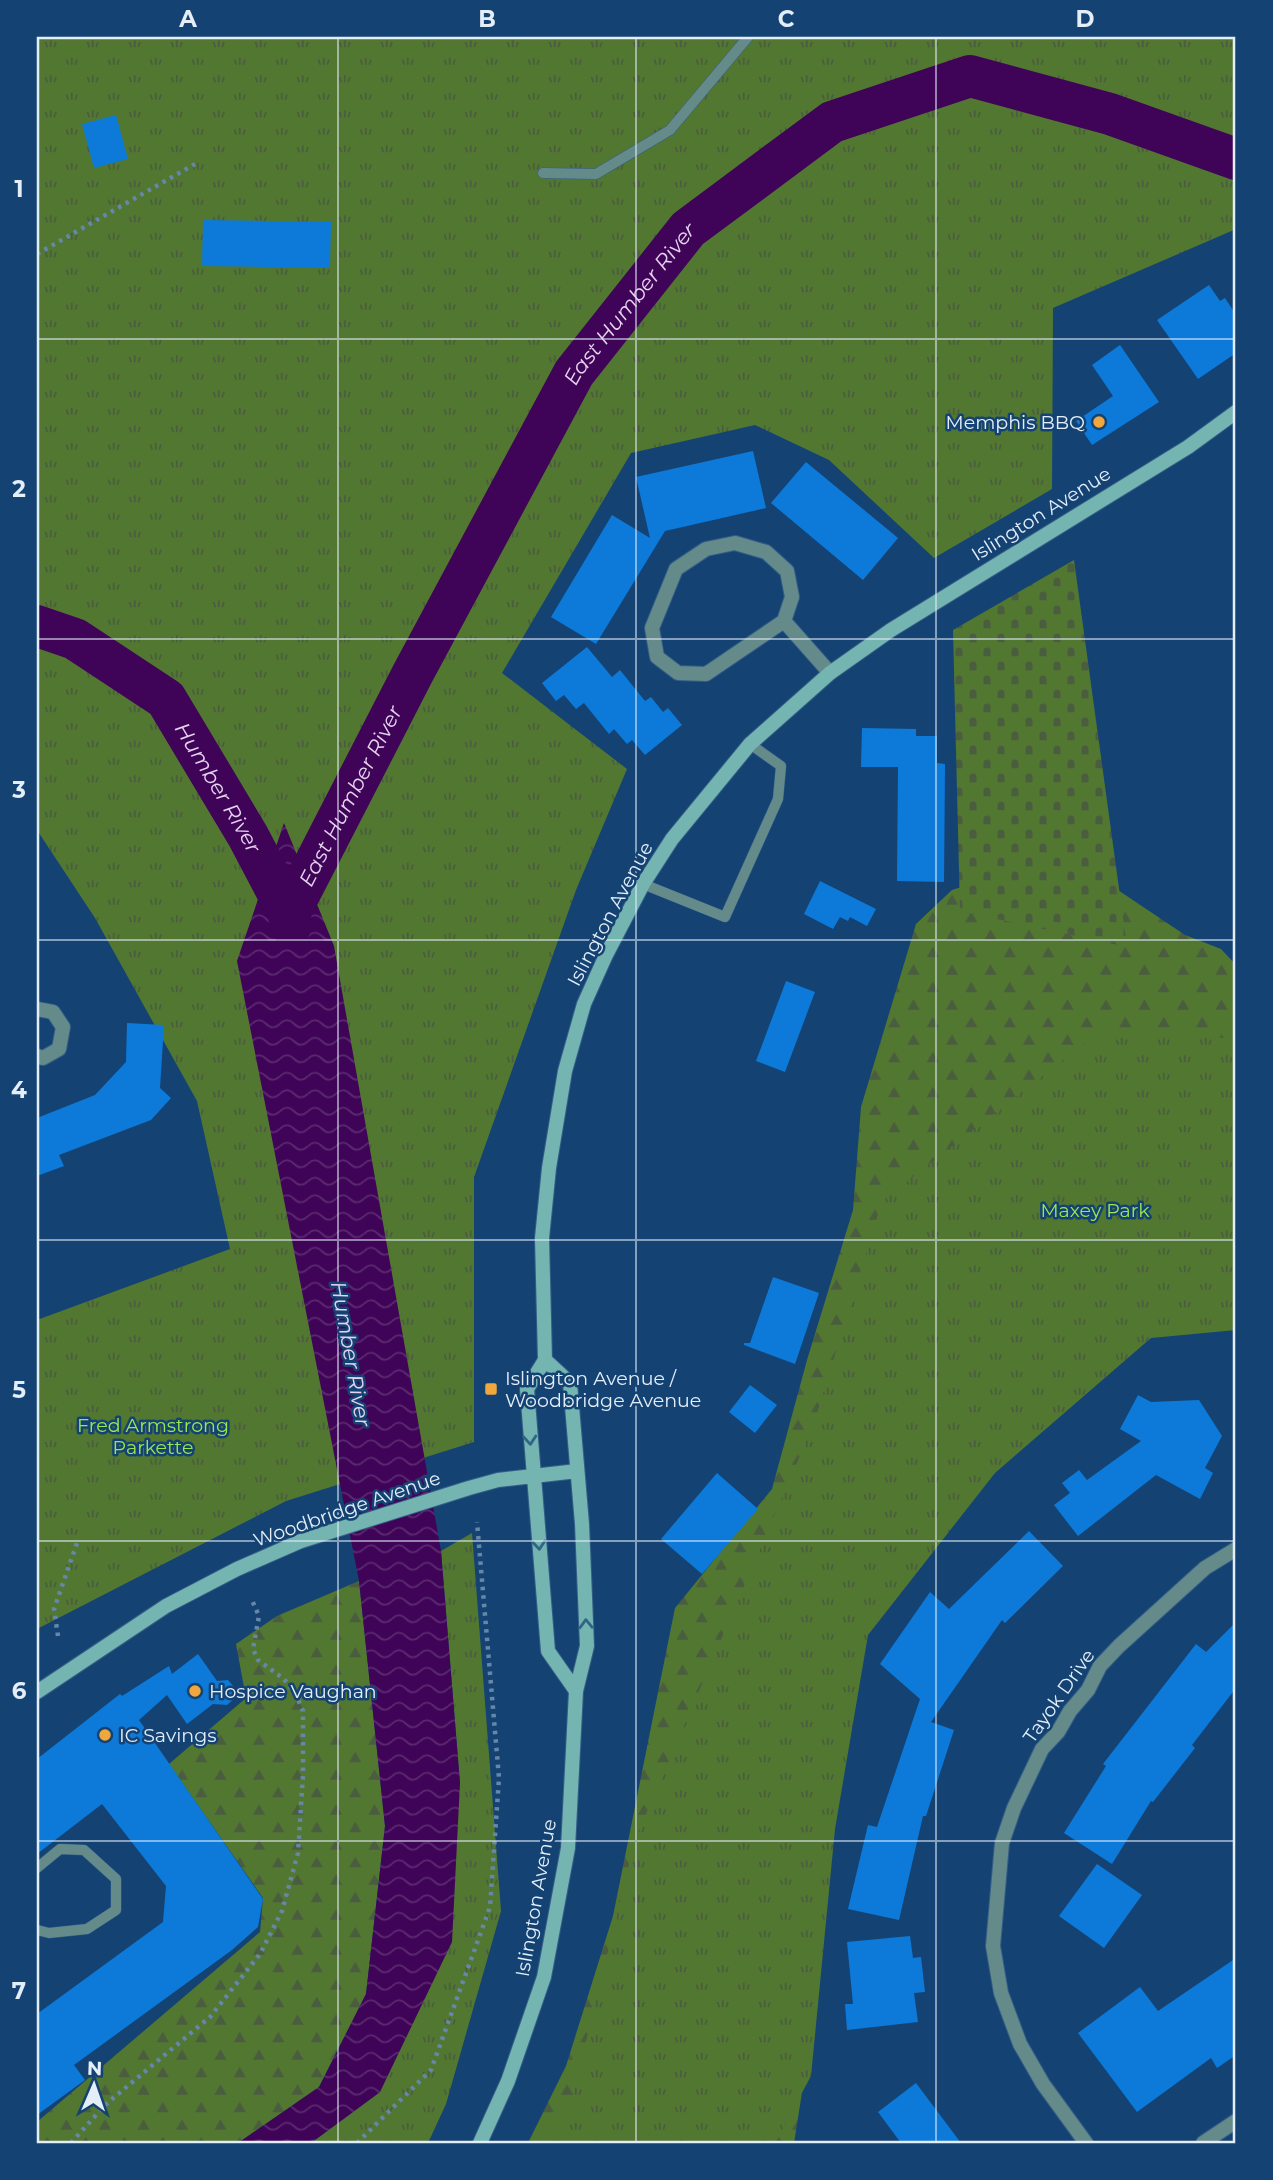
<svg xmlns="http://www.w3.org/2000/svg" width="1273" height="2180" font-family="Montserrat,sans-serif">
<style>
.forest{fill:url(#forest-firs)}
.cemetery{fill:url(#cemetery-stones)}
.park{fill:url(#park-tufts)}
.water{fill:url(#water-waves)}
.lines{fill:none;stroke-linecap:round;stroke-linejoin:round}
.river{stroke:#3f0457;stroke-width:42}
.building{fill:#0d7ad9}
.lane-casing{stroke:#355e88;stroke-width:11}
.street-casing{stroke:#355e88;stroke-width:16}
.secondary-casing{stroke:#355e88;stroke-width:16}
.path{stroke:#6687a8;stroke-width:4.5;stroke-dasharray:3.5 5;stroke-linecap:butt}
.lane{stroke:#648b89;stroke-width:10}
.street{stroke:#648b89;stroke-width:14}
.secondary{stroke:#74b4b1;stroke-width:14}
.oneway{stroke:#316586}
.grid{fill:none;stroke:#e4eef9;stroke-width:2;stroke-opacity:0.55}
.poi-dot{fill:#efa73e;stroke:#144373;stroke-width:2.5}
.labels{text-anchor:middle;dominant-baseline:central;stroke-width:5;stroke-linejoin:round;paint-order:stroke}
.poi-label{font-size:19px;fill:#e4eef9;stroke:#144373;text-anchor:start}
.street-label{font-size:19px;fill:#e4eef9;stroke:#144373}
.park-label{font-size:19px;fill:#9ae74d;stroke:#144373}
.water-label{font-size:21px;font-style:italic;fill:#e4d4ee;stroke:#144373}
.neatline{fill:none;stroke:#e4eef9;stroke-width:2.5}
.grid-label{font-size:23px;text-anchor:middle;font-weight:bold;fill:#e4eef9}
</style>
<defs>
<pattern id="forest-firs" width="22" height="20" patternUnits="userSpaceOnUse" patternTransform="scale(1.75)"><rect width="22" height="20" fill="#527731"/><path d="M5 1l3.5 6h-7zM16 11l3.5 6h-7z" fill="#4a5d3f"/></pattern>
<pattern id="cemetery-stones" width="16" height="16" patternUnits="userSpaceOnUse" patternTransform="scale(1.75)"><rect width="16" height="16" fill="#527731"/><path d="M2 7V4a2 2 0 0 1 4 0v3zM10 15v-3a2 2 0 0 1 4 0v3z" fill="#4a5d3f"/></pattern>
<pattern id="park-tufts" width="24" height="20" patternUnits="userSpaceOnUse" patternTransform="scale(1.75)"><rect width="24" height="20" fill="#527731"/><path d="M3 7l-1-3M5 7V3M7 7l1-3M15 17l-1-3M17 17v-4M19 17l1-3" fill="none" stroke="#4a5d3f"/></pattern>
<pattern id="water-waves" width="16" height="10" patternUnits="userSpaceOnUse" patternTransform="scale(1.75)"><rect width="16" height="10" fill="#3f0457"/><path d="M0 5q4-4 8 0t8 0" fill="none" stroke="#5b2970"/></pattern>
</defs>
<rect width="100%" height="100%" fill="#144373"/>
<path class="forest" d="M999,875L1100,878L1185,935L1221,949L1236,965V1236L934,1512L863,1622L799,1922L803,2086L794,2143H528L566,2066L613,1916L675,1608L772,1489L807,1360L853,1210L861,1107L916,924L952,890Z
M359,1581L385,1826L366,1994L319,2087L238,2143H37V2122L260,1932L263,1898L169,1764L246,1698L236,1644L277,1616Z"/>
<path class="cemetery" d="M1074,560L1127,947L960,911L953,630Z"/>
<path class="park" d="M37,37H1236V229L1053,308L1052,489L934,558L829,460L755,425L631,453L502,673L627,769L576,890L474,1177V1442L286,1501L37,1629V1320L230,1249L197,1101L95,918L37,830Z
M1103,1029L1236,1039V1330L1151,1338L995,1473L868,1635L835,1829L811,2076L775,2143H543L574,2091L635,1840L814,1423L882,1201Z
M472,1533L501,1911L446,2104L428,2143H311L380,2092L460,1783L441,1551Z"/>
<path class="water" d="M284,823L334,946L441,1551L460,1783L452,1942L380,2092L311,2143H238L319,2087L366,1994L385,1826L359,1581L237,961Z"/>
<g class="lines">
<g class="river">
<path id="s1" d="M37,626L75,639L166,699L248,836L289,914L291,925"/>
<path id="s2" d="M289,914L413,673L574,373L688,229L832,122L970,76L1110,114L1236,159"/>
</g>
</g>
<path class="building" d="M116,115L128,159L94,168L82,124Z
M203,220L331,222L330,268L202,266Z
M1209,285L1220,301L1225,298L1236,315V353L1198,379L1157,320Z
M1120,345L1159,402L1092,445L1076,421L1113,396L1092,365Z
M753,451L766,508L665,531L596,644L551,617L612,515L650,538L636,477Z
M806,462L898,538L863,580L771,503Z
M587,647L612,677L620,670L645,701L651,697L663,712L668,708L682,725L645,755L632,740L627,744L614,729L609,734L584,703L576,709L564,695L556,701L542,683Z
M862,728L916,729V736H937V763L945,764L944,882L897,881L898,767H861Z
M820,881L876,909L867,926L850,917L848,921L840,917L833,929L804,914Z
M786,981L815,992L785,1072L756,1061Z
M127,1023L164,1025L160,1088L171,1098L151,1120L59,1155L64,1166L37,1176V1118L95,1095L126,1062Z
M773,1277L819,1293L795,1364L744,1345V1343H750Z
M750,1385L777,1405L755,1433L729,1412Z
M1138,1395L1151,1402L1199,1400L1222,1436L1205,1468L1213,1473L1200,1499L1156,1475L1078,1536L1054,1505L1070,1493L1062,1483L1079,1470L1087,1480L1141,1441L1120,1429Z
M717,1473L758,1509L702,1574L661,1539Z
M1029,1531L1063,1566L1005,1623L1002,1620L931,1722L954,1730L926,1816H923L899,1920L848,1909L868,1825L877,1827L920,1699L880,1664L930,1592L949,1609Z
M1236,1622V1688L1192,1745L1195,1748L1153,1802L1151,1801L1112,1864L1064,1833L1106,1766L1103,1764L1196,1644L1206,1652Z
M198,1654L217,1681L228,1680L235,1688V1698L227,1705L213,1704L187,1724L167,1695L139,1720L263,1899L258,1927L232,1950L74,2065L85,2080L37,2115V2014L163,1922L166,1886L102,1804L37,1854V1759L120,1694L122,1696L169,1666L172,1674Z
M1097,1864L1142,1895L1104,1948L1059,1916Z
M910,1936L913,1958L921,1957L925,1992L914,1993L918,2022L847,2030L845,2004H853L847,1942Z
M1236,1958V2055L1217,2068L1211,2058L1137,2112L1078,2033L1140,1987L1158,2011Z
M916,2083L961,2143H901L878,2112Z"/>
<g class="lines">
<defs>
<path id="lane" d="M543,173L596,174L670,130L748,37
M643,884L725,917L778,799L781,766L750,744
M37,1868L60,1849L84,1850L116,1879V1910L87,1929L49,1933L37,1930"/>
<path id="street" d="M735,543L766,552L787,571L792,597L784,621L706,674L678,673L657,657L652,628L676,569L706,549Z
M784,621L830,673
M37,1009L53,1012L63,1027L59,1049L43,1058L37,1056
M1086,2143L1043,2084L1020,2044L1001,1993L993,1946L1002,1843L1014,1808L1042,1749L1058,1732L1070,1711L1088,1690L1100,1666L1119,1646L1205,1568L1236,1549
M1203,2143L1236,2121"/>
<path id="secondary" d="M576,1691L548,1651L527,1389L545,1360L542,1238L549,1168L565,1071L584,1004L606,955L643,884L672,839L750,744L830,673L891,630L1188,447L1236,412
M37,1692L166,1606L237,1569L301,1541L469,1488L498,1480L577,1471
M480,2143L508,2081L544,1977L568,1848L576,1691L587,1646L582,1524L570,1383L545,1360"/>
</defs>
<use href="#lane" class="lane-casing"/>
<use href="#street" class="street-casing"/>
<use href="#secondary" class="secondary-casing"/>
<path class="path" d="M37,254L195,164
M58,1636L54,1609L77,1543
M71,2143L105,2105L210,2017L260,1954L282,1911L298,1853L303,1775V1711L296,1695L284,1679L258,1660L253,1649L259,1616L251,1598
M357,2143L431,2070L490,1907L499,1778L477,1522"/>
<use href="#lane" class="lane"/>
<use href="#street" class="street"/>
<use href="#secondary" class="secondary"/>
</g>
<defs><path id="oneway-chevron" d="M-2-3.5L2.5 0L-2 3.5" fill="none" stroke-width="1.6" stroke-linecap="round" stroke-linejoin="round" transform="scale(1.75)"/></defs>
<g class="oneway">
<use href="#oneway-chevron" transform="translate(530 1440) rotate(86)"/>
<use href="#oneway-chevron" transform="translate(539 1545) rotate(85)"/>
<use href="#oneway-chevron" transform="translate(586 1624) rotate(-92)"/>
</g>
<path class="grid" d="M338,37V2143M636,37V2143M936,37V2143M37,339H1236M37,639H1236M37,940H1236M37,1240H1236M37,1541H1236M37,1841H1236"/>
<g class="poi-dot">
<circle cx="1099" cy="422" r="7"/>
<rect x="484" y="1382" width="14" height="14" rx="3.5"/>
<circle cx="195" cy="1691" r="7"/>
<circle cx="105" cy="1735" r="7"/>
</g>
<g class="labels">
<g class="poi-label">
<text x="1085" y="422" text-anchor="end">Memphis BBQ</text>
<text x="505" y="1378">Islington Avenue /<tspan x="505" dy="22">Woodbridge Avenue</tspan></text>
<text x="209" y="1691">Hospice Vaughan</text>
<text x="119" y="1735">IC Savings</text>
</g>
<g class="street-label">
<text transform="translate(1041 514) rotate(-32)">Islington Avenue</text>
<text transform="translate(610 914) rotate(-62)">Islington Avenue</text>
<text transform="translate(347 1509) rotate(-19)">Woodbridge Avenue</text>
<text transform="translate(1059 1696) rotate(-55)">Tayok Drive</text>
<text transform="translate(536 1898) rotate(-80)">Islington Avenue</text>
</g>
<g class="park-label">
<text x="1095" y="1210">Maxey Park</text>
<text x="153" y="1425">Fred Armstrong<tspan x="153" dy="22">Parkette</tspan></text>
</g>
<g class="water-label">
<text stroke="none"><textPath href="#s2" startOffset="700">East Humber River</textPath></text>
<text stroke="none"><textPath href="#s1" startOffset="252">Humber River</textPath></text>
<text stroke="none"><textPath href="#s2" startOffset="133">East Humber River</textPath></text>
<text transform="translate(351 1354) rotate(80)">Humber River</text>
</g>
</g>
<rect width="1273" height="2180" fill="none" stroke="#144373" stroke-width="77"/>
<g transform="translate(94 2085) rotate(2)" stroke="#144373" stroke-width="5" paint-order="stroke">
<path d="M0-5L12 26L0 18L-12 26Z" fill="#e4eef9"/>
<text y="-10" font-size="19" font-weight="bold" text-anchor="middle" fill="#e4eef9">N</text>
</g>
<rect x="38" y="38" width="1196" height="2104" class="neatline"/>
<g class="grid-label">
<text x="188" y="27">A</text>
<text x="487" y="27">B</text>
<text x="786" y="27">C</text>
<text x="1085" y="27">D</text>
<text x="19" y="197">1</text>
<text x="19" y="497">2</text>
<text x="19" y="798">3</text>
<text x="19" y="1098">4</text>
<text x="19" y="1398">5</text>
<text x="19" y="1699">6</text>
<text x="19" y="1999">7</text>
</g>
</svg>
